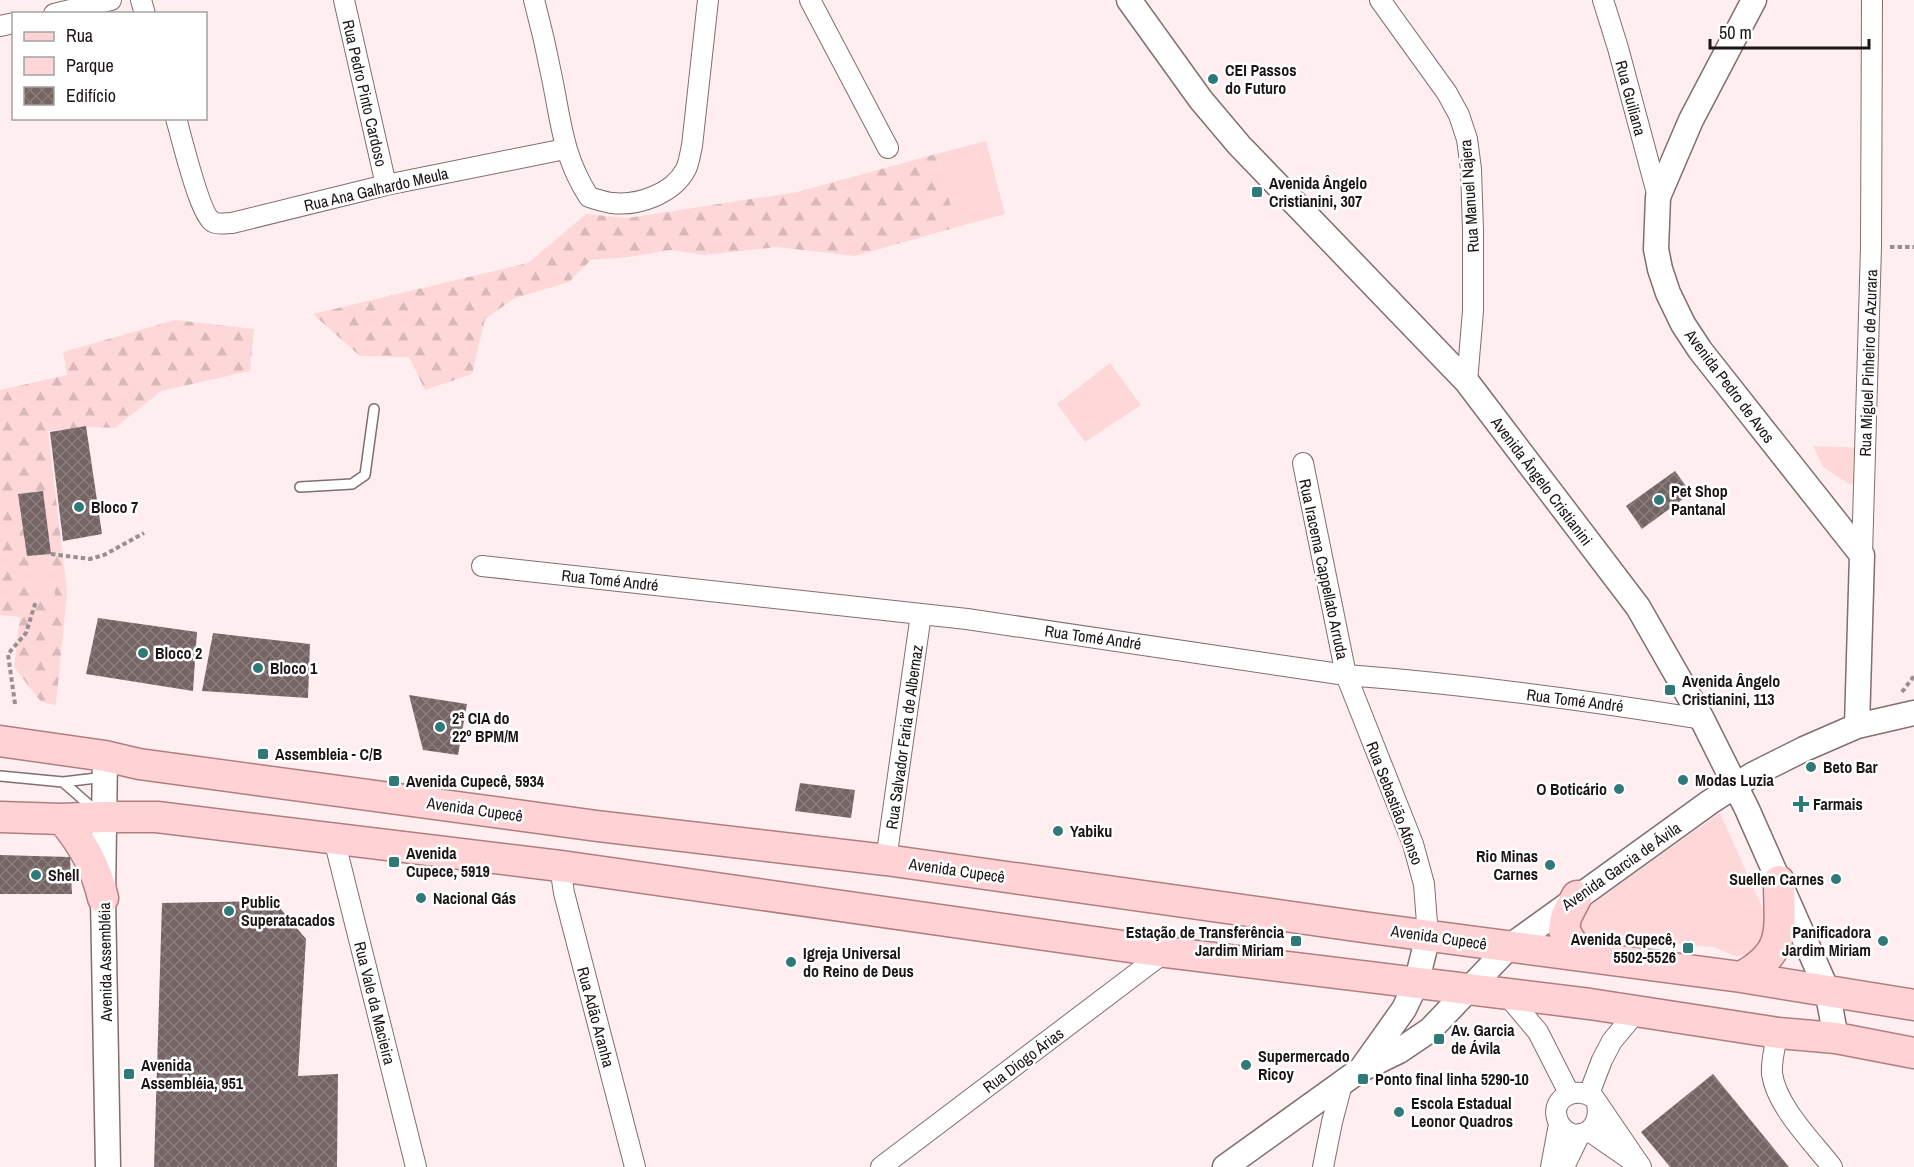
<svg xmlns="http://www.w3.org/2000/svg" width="1914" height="1167" font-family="'Archivo Narrow',sans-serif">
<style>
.forest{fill:url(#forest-firs)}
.park{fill:#fed8d9}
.building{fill:url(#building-cross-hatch)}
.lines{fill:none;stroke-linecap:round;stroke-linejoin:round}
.service-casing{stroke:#806f6f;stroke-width:12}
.minor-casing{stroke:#806f6f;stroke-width:22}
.tertiary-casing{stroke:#806f6f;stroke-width:27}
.primary-casing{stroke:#af7e80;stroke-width:33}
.path{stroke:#9a8e8f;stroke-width:4;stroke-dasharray:4.5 3;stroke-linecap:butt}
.service{stroke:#fff;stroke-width:9}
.minor{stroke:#fff;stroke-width:20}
.tertiary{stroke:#fff;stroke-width:24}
.primary{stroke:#ffd3d6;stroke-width:30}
.poi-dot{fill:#307979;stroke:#fff;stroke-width:2}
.labels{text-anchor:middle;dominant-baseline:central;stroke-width:5;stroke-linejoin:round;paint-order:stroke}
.poi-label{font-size:16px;font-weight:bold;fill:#1b1515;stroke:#fff;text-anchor:start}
.street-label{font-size:16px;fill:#1b1515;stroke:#fff}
</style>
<defs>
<pattern id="forest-firs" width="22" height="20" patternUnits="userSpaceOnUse" patternTransform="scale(1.5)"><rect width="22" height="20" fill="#fed8d9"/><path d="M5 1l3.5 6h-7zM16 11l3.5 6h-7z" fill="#d9b8b9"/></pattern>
<pattern id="building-cross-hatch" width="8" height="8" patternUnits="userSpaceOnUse" patternTransform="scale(1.5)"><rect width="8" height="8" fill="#756464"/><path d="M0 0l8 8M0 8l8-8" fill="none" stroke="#8a7e7e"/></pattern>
</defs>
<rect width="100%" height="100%" fill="#feeeef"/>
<path class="forest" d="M936,154L957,227L855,256L777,247L704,255L671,250L628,257L591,260L569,282L515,298L485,319L472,374L425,390L409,357L360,356L313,314L528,263L586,214L628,218L797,192Z
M175,320L254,329L250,371L161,391L115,428L86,427L48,431L67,592L56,705L41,702L14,667L20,617L0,615V390L67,375L63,352Z"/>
<path class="park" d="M986,141L1005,214L957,227L936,154Z
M1110,363L1141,405L1085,442L1057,404Z
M1813,446L1866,448L1863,483L1849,484L1823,467Z
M51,554L55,596L36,601L27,556Z
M1720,813L1766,916L1768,927L1753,955L1734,956L1714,947L1587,937L1577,928L1583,909Z"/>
<path class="building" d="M86,426L102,534L63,541L50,432Z
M1675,471L1691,493L1642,529L1626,506Z
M43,491L51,554L27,556L18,494Z
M98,618L197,632L193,691L86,674Z
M213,633L310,644L308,698L202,691Z
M409,695L467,704L458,755L423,750Z
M800,783L855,790L851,818L795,811Z
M0,855L70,857L72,894H0Z
M274,901L306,939L298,1076L338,1074L337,1167H154L162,903Z
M1713,1074L1789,1167H1670L1641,1132Z"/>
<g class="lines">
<defs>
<path id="service" d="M300,487L352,484L365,475L374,409
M0,776L63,782L105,777
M63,782L95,810"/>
<path id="minor" d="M141,0L145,14
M344,0L386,185
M534,0C541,26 547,52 552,78C561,122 563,157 589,197C596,199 604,202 612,203C638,206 673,194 686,169C689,163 690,154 692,146L708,0
M810,0L888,148
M1380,0L1447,93L1459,115L1467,139L1471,169L1473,231V311L1467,382
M1603,0L1618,48L1658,197
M54,14L111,0
M0,26L14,23
M176,118C181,136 200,215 213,222C219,225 226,223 232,223L386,185L565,149
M1303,463L1346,675L1413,844L1424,884L1428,936
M1862,555L1871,247L1872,0
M482,566L967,619L1346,675C1465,684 1584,700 1702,719
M334,839L416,1167
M886,860L921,614
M560,866L564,893L635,1167
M1507,995L1538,1032L1569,1093
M1778,1033C1775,1046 1771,1060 1772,1074C1777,1107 1812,1141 1832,1167
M1589,1094L1602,1060L1612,1041L1637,1011
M1597,1104C1603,1134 1571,1145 1559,1123C1547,1100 1575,1084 1594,1098L1641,1167
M1589,1131L1631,1160
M881,1167L1165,952
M1323,1167L1332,1122L1342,1084
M1551,1167L1559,1124
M1564,1167L1580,1134"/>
<path id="tertiary" d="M1129,0L1201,100L1239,145L1467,382L1638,607L1702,719L1747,809L1827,990L1836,1038
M1754,0L1691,120L1658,197L1656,249L1660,269L1668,293L1683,324L1700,350L1862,555L1857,726
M105,756L103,898L108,1167
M1362,1068L1404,1009L1416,984L1428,936
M1225,1167L1360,1070L1399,1051L1430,1030L1509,947L1710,802L1752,775L1804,749L1857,726L1914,713"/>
<path id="primary" d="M0,741L105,756L139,764L597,826L886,860L1370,928L1741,977L1914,1005
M0,817L62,819L103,817H157L560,866L1165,952L1590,1004L1778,1033L1836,1038L1914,1053
M62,819C83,843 96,867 103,898
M1577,896L1566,917L1564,930L1579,955
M1741,977C1788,952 1779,928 1779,881"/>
</defs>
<use href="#service" class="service-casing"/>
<use href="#minor" class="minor-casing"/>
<use href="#tertiary" class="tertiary-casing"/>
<use href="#primary" class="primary-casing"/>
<path class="path" d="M1890,247H1914
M51,554L90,559L104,555L144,533
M1902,692L1914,676
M15,704L8,654L26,633L36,601"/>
<use href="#service" class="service"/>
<use href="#minor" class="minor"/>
<use href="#tertiary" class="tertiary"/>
<use href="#primary" class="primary"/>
</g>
<g class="poi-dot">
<circle cx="1213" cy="79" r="6"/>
<rect x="1251" y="186" width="12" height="12" rx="3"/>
<circle cx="1659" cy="500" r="6"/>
<circle cx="79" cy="507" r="6"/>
<circle cx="143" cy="653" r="6"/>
<circle cx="258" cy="668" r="6"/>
<rect x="1664" y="684" width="12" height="12" rx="3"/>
<circle cx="440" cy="727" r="6"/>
<rect x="257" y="748" width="12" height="12" rx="3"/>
<circle cx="1811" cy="767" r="6"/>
<circle cx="1683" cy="780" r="6"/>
<rect x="388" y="775" width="12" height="12" rx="3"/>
<circle cx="1619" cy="789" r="6"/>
<path d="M1798 795h6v6h6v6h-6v6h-6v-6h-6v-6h6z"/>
<circle cx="1058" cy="831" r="6"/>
<rect x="388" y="856" width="12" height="12" rx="3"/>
<circle cx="1550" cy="865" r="6"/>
<circle cx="36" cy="875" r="6"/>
<circle cx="1836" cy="879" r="6"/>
<circle cx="421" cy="898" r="6"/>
<circle cx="229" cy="911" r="6"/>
<rect x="1290" y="935" width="12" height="12" rx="3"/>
<circle cx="1883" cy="941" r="6"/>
<rect x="1682" y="942" width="12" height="12" rx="3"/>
<circle cx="791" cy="962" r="6"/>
<rect x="1433" y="1033" width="12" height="12" rx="3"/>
<circle cx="1246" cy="1065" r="6"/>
<rect x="123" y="1068" width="12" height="12" rx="3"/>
<rect x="1357" y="1073" width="12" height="12" rx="3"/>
<circle cx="1399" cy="1112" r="6"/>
</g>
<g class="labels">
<g class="poi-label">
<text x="1225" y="70">CEI Passos<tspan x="1225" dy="18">do Futuro</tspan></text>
<text x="1269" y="183">Avenida Ângelo<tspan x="1269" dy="18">Cristianini, 307</tspan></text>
<text x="1671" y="491">Pet Shop<tspan x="1671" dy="18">Pantanal</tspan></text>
<text x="91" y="507">Bloco 7</text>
<text x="155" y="653">Bloco 2</text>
<text x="270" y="668">Bloco 1</text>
<text x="1682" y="681">Avenida Ângelo<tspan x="1682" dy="18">Cristianini, 113</tspan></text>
<text x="452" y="718">2ª CIA do<tspan x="452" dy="18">22º BPM/M</tspan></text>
<text x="275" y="754">Assembleia - C/B</text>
<text x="1823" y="767">Beto Bar</text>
<text x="1695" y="780">Modas Luzia</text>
<text x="406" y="781">Avenida Cupecê, 5934</text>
<text x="1607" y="789" text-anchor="end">O Boticário</text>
<text x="1813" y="804">Farmais</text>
<text x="1070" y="831">Yabiku</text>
<text x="406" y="853">Avenida<tspan x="406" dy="18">Cupece, 5919</tspan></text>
<text x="1538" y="856" text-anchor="end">Rio Minas<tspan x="1538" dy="18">Carnes</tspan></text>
<text x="48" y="875">Shell</text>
<text x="1824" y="879" text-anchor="end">Suellen Carnes</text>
<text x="433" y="898">Nacional Gás</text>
<text x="241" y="902">Public<tspan x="241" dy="18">Superatacados</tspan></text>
<text x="1284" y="932" text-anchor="end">Estação de Transferência<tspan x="1284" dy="18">Jardim Miriam</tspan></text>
<text x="1871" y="932" text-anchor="end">Panificadora<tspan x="1871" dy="18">Jardim Miriam</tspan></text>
<text x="1676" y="939" text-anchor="end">Avenida Cupecê,<tspan x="1676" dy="18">5502-5526</tspan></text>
<text x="803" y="953">Igreja Universal<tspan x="803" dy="18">do Reino de Deus</tspan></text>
<text x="1451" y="1030">Av. Garcia<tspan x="1451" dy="18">de Ávila</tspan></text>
<text x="1258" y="1056">Supermercado<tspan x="1258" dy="18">Ricoy</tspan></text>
<text x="141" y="1065">Avenida<tspan x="141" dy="18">Assembléia, 951</tspan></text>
<text x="1375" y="1079">Ponto final linha 5290-10</text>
<text x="1411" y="1103">Escola Estadual<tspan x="1411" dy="18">Leonor Quadros</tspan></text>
</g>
<g class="street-label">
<text transform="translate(365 93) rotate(77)">Rua Pedro Pinto Cardoso</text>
<text transform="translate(1631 98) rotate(75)">Rua Guiliana</text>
<text transform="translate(376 189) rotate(-13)">Rua Ana Galhardo Meula</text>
<text transform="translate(1469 196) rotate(-94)">Rua Manuel Najera</text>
<text transform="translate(1868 363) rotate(-88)">Rua Miguel Pinheiro de Azurara</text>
<text transform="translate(1730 386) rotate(53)">Avenida Pedro de Avos</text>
<text transform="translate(1542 481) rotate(53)">Avenida Ângelo Cristianini</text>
<text transform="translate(1324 569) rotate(78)">Rua Iracema Cappellato Arruda</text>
<text transform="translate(610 580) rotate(6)">Rua Tomé André</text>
<text transform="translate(1093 637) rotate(8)">Rua Tomé André</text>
<text transform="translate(1575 700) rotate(7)">Rua Tomé André</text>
<text transform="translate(904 737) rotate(-82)">Rua Salvador Faria de Albernaz</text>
<text transform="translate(1395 803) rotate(69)">Rua Sebastião Afonso</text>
<text transform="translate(475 809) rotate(8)">Avenida Cupecê</text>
<text transform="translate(1621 866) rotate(-35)">Avenida Garcia de Ávila</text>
<text transform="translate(957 870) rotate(8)">Avenida Cupecê</text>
<text transform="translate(1439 937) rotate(8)">Avenida Cupecê</text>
<text transform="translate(105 962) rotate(-91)">Avenida Assembléia</text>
<text transform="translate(375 1003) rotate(76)">Rua Vale da Macieira</text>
<text transform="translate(596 1017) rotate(75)">Rua Adão Aranha</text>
<text transform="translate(1023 1060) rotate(-37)">Rua Diogo Árias</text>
</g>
</g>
<rect x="12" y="12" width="195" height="108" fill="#ffffff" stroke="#a4a1a1" stroke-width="1.5"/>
<rect x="24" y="32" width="30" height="9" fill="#ffd3d6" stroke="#a4a1a1" stroke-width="1.5"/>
<text x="66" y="42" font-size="18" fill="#1b1515">Rua</text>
<rect x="24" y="57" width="30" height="18" fill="#fed8d9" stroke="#a4a1a1" stroke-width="1.5"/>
<text x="66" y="72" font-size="18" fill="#1b1515">Parque</text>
<rect x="24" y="87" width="30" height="18" fill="url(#building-cross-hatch)" stroke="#a4a1a1" stroke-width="1.5"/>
<text x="66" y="102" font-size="18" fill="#1b1515">Edifício</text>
<path d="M1710 39v9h159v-9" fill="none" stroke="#1b1515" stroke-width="3"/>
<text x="1719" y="39" font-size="18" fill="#1b1515" stroke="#ffffff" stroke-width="4.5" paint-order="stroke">50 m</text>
</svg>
